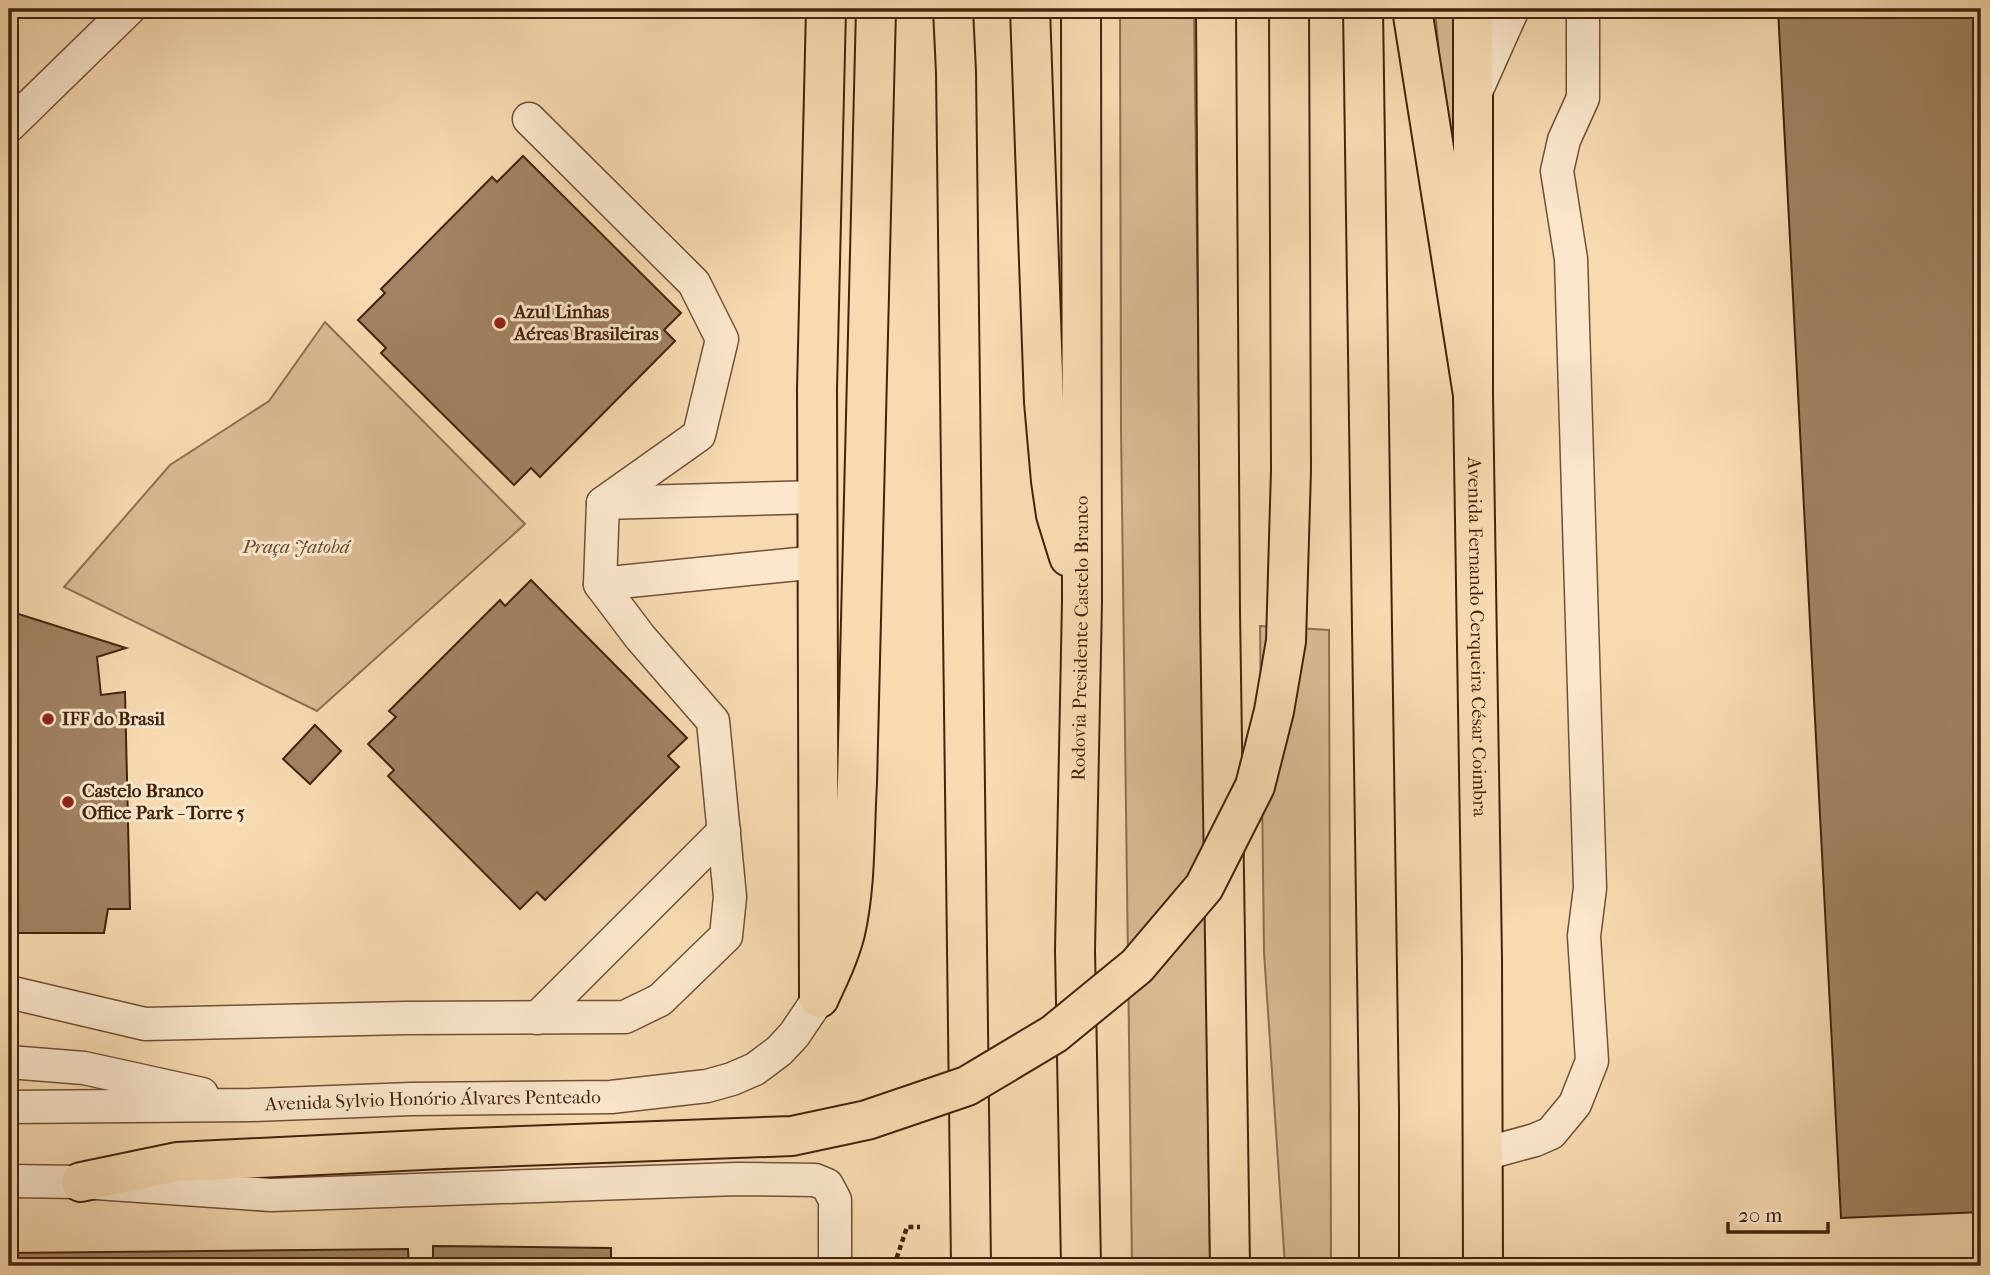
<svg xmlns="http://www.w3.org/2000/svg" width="1990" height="1275" font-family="'IM FELL French Canon',serif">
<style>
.green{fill:#d9bb94;stroke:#8e6f51;stroke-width:2}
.building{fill:#a18262;stroke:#44230e;stroke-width:2}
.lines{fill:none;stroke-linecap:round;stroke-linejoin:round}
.minor-casing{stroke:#715136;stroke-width:35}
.major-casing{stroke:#44230e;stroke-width:42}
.highway-casing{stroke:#44230e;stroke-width:42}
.path{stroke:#44230e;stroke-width:4.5;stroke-dasharray:5 3.5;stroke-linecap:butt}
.minor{stroke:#fae7cc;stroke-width:32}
.major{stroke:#f7dab0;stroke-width:38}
.highway{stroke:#f7dab0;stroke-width:38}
.highway-bridge-casing{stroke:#44230e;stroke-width:42;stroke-linecap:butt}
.highway-bridge{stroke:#f7dab0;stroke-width:38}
.poi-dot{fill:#8f2418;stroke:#fae7cc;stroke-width:2.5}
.labels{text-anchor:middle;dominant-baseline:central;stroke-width:6;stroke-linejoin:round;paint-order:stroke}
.poi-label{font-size:19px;font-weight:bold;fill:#44230e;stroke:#fae7cc;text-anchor:start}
.park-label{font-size:19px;font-style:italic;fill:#694930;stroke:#fae7cc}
.street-label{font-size:19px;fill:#44230e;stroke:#fae7cc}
</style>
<rect width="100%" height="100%" fill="#f7dab0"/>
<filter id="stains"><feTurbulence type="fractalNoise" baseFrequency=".00286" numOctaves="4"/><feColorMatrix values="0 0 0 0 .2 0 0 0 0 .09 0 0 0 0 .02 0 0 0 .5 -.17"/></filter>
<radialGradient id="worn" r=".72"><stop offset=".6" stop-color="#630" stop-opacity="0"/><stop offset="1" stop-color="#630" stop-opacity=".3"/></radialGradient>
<path class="green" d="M1120,9H1194L1210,1266H1132L1121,429Z
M1435,9H1461L1464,262L1446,130Z
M325,322L525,524L317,711L64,587L170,465L269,401Z
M1260,626L1329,630L1331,1266H1285L1264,952Z"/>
<path class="building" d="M1778,9H1981V1212L1841,1218Z
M523,156L681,313L664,330L675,341L540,477L531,468L514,485L381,353L386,348L358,320L385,293L381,289L492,177L497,182Z
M531,580L687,738L668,756L679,767L545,900L537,892L520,909L388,776L394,770L368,744L396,717L389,711L500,600L505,606Z
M9,611L126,648L97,657L101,695L125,692L130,909H108L104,933H9Z
M315,725L341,751L310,784L283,759Z
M433,1246L611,1248V1266H433Z
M408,1249L409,1266H9V1253Z
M1642,1259L1643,1266H1578Z"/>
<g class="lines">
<defs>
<g id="minor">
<path d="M1475,94L1513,9"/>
<path d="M9,126L129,9"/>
<path d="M603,503L817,497"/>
<path d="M600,584L818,562"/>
<path d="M9,992L145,1024L405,1018L625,1017L660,1000L726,936L730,897L713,721L640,637L600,584L603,503L699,435L722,339L694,283L529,119"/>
<path d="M537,1018L724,831"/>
<path d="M9,1062L84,1068L202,1094"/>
<path id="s1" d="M9,1107L251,1105L411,1099L611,1097L707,1086L732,1079L755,1069L779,1051L794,1035L819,998"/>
<path d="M1484,1154L1535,1140L1551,1133L1575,1104L1592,1061L1584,936L1590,888L1571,259L1557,171L1564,140L1583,98V9"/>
<path d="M9,1181L81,1182L271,1195L738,1179L815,1180L827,1185L835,1200V1266"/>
</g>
<g id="major">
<path id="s2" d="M1473,9V395L1482,959L1483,1266"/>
<path d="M819,998L817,389L826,9"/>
</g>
<g id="highway">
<path d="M953,9L956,72L971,1266"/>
<path d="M1030,9L1044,402L1051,481L1056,515L1069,557"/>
<path d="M1216,9L1220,612L1230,1266"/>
<path d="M1363,9L1379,1108V1266"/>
<path d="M1412,9L1473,395"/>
<path d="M819,998C829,977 839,956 845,933C856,885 854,833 857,783L876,9"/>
<path d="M81,1182L177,1162L443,1149"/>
<path id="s3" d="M1081,1266L1075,950L1082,601L1081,9"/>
</g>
</defs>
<use href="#minor" class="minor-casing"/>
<use href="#major" class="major-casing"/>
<use href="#highway" class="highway-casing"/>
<path class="path" d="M894,1266L907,1227H920"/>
<use href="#minor" class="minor"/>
<use href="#major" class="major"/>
<use href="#highway" class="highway"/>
<defs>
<path id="highway-bridge" d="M443,1149L792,1136L867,1120L967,1086L1054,1034L1137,966L1204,887L1255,786L1274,711L1286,641L1291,470L1289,9"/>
</defs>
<use href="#highway-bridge" class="highway-bridge-casing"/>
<use href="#highway-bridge" class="highway-bridge"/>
</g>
<g class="poi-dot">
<circle cx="500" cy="323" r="7"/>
<circle cx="48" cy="719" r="7"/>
<circle cx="68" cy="802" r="7"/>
</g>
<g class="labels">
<g class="poi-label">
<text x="514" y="312">Azul Linhas<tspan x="514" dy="22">Aéreas Brasileiras</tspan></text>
<text x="62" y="719">IFF do Brasil</text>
<text x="82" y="791">Castelo Branco<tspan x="82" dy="22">Office Park - Torre 5</tspan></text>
</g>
<g class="park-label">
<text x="296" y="547">Praça Jatobá</text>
</g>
<g class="street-label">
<text stroke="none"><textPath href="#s3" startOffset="628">Rodovia Presidente Castelo Branco</textPath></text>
<text stroke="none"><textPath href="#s2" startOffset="628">Avenida Fernando Cerqueira César Coimbra</textPath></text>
<text stroke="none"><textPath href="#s1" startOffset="424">Avenida Sylvio Honório Álvares Penteado</textPath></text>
</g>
</g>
<rect width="1990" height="1275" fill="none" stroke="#f7dab0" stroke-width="35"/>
<rect x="10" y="10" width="1969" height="1254" fill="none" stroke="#44230e" stroke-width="3.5"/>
<rect x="18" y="18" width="1955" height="1240" fill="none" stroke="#44230e" stroke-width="2"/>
<path d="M1728 1222v10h100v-10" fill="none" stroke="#44230e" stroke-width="3.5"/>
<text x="1738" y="1222" font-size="21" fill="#44230e" stroke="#fae7cc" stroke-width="5" paint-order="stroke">20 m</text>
<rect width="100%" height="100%" filter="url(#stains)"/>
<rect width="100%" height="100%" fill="url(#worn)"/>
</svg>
